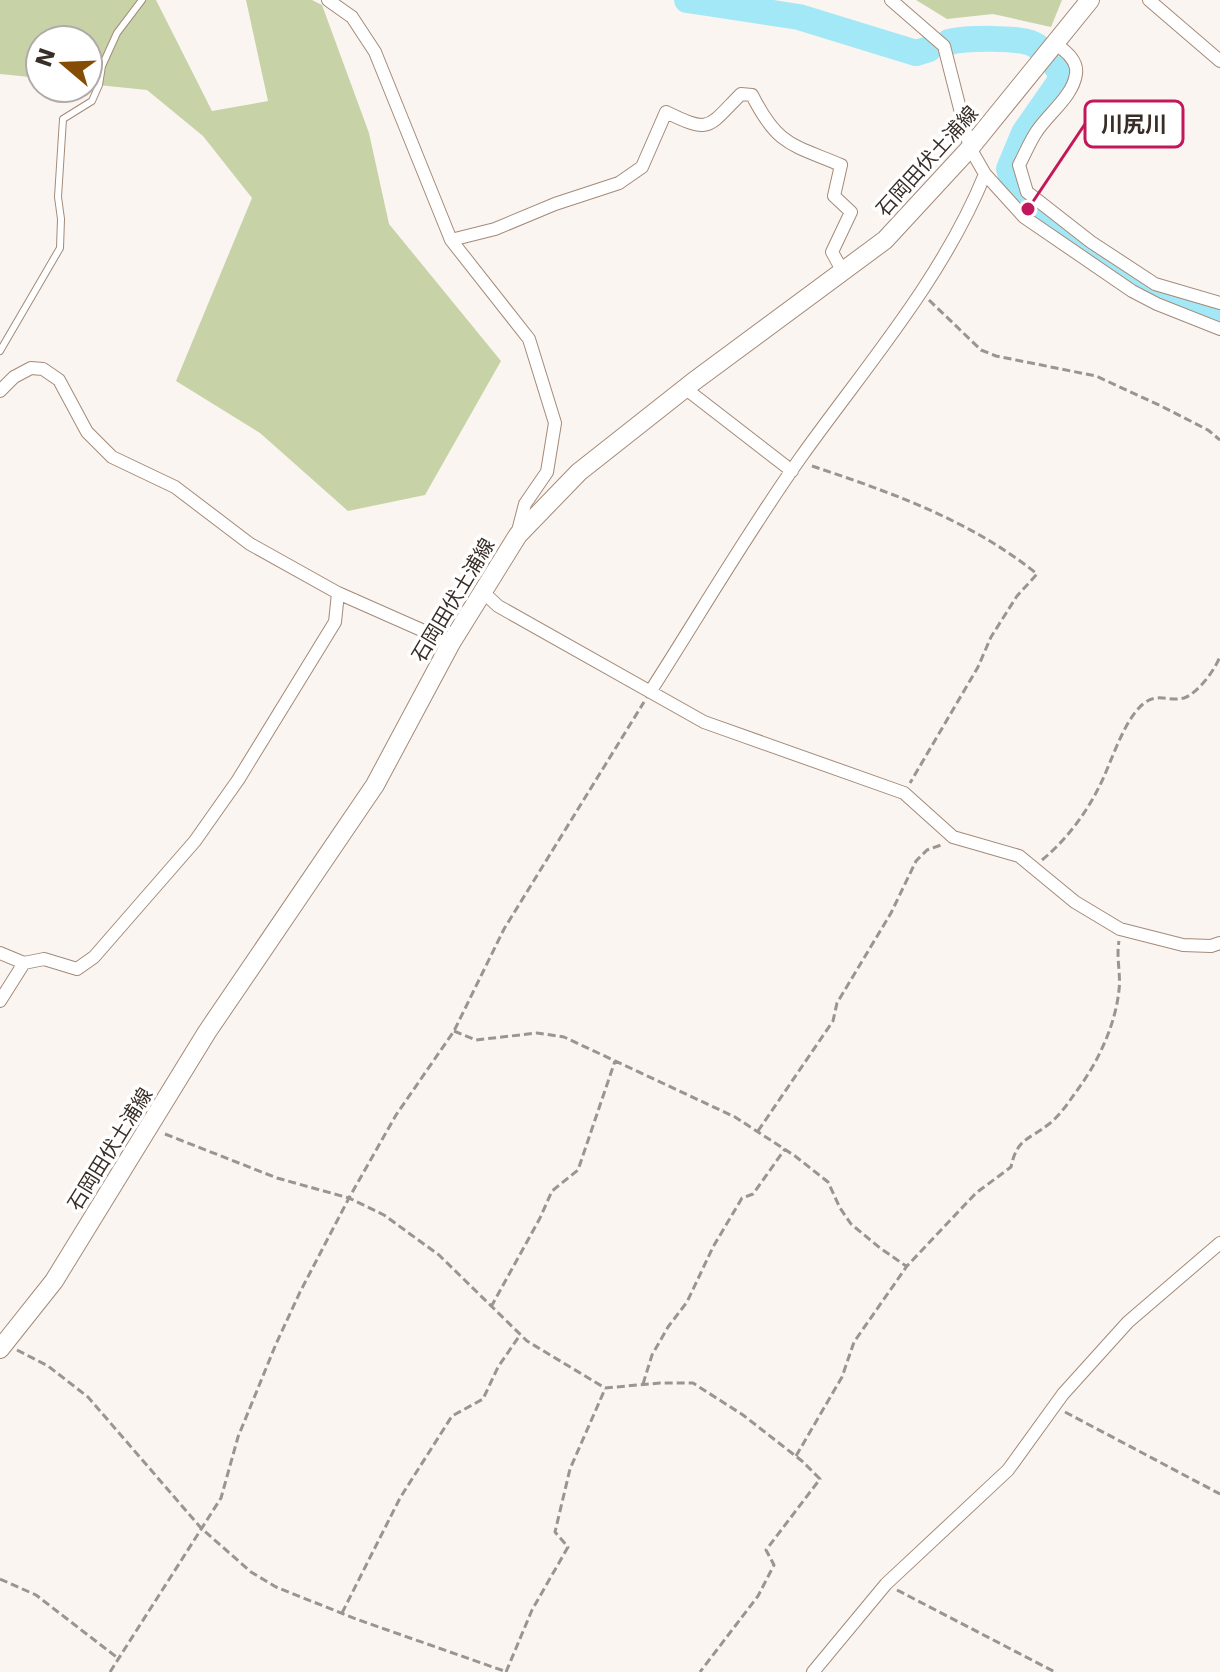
<svg xmlns="http://www.w3.org/2000/svg" width="1220" height="1672" font-family="'DejaVu Sans','Noto Sans JP',sans-serif">
<style>
.green{fill:#c7d3a7}
.lines{fill:none;stroke-linecap:round;stroke-linejoin:round}
.river{stroke:#a3e8f6;stroke-width:26}
.service-casing{stroke:#a48a78;stroke-width:8}
.minor-casing{stroke:#a48a78;stroke-width:14}
.secondary-casing{stroke:#a48a78;stroke-width:20}
.path{stroke:#9c948e;stroke-width:3;stroke-dasharray:8 4;stroke-linecap:butt}
.service{stroke:#fff;stroke-width:6}
.minor{stroke:#fff;stroke-width:12}
.secondary{stroke:#fff;stroke-width:18}
.labels{text-anchor:middle;dominant-baseline:central;stroke-width:7;stroke-linejoin:round;paint-order:stroke}
.street-label{font-size:20px;fill:#392e27;stroke:#fff}
.leader{fill:none;stroke:#c2185b;stroke-width:3}
.callout-dot{fill:#c2185b;stroke:#fff;stroke-width:3}
.callout{fill:#fff;stroke:#c2185b;stroke-width:3}
.callout-label{font-size:22px;text-anchor:middle;font-weight:bold;fill:#392e27}
</style>
<rect width="100%" height="100%" fill="#fbf5f1"/>
<path class="green" d="M0,0H156L212,111L268,101L246,0H312L322,5L369,133L389,224L501,361L425,495L348,511L260,433L176,381L252,198L203,136L147,90L88,84V40H40V78L0,74Z
M916,0H1062L1051,27L993,14L947,19Z"/>
<g class="lines">
<path class="river" d="M687,0L799,17L916,53L929,49
M949,42C966,38 1018,37 1033,44C1046,50 1056,65 1063,77L1024,133L1009,169L1014,186L1028,209L1145,288L1220,317"/>
<defs>
<path id="service" d="M0,351L60,248L61,219L58,197L63,119L92,101L99,85L102,66L117,33L142,0"/>
<path id="minor" d="M328,0L352,17L375,52L451,240L529,339L555,423L547,472L525,504L518,531
M891,0L944,46L970,148L985,174L1024,217L1132,291L1157,304L1220,329
M1149,0L1220,61
M1056,44C1065,51 1078,60 1076,74C1073,96 1049,113 1037,131C1030,141 1025,154 1019,165L1027,192L1091,242L1155,284L1220,303
M451,240L495,229L555,204L619,183L642,167L666,112C711,134 707,128 741,94L752,95C778,146 791,144 841,165L834,196L851,212L832,252L843,272
M686,389L792,471
M0,391L14,377L31,368L43,369L59,380L87,432L112,457L175,487L250,544L338,593L451,643
M483,592L498,606L704,722L904,793L953,837L1019,856L1075,902L1120,929L1183,945L1211,946L1220,943
M650,692C700,614 747,533 801,457C866,366 943,278 985,174
M0,953L24,963L44,959L77,969L94,957L195,841L238,780L335,622L338,593
M0,1001L24,963
M813,1672L886,1584L1008,1470L1063,1394L1128,1322L1220,1243"/>
<path id="secondary" d="M0,1349L54,1281L207,1032L375,785L451,643L518,535L579,472L693,382L885,240L970,148L1090,0"/>
</defs>
<use href="#service" class="service-casing"/>
<use href="#minor" class="minor-casing"/>
<use href="#secondary" class="secondary-casing"/>
<path class="path" d="M929,300L981,350L996,356L1096,376L1161,406L1208,430L1220,440
M812,466C890,492 972,521 1037,574L1017,596L991,637L978,667L910,783
M1042,860C1066,840 1085,815 1099,787C1111,764 1123,721 1143,704C1157,692 1169,702 1184,698C1197,694 1216,669 1220,656
M454,1031L476,1040L537,1033L564,1037L735,1117L795,1156L828,1182L840,1208L851,1224L880,1248L906,1266
M758,1131L833,1021L837,1003L891,913L916,861L927,850L944,844
M165,1134L277,1178L349,1198L384,1215L439,1255L527,1341L605,1388L660,1383H693L743,1415L802,1461L820,1479L766,1550L774,1565L758,1596L700,1672
M491,1307L540,1218L552,1191L578,1170L615,1061
M17,1350L48,1366L88,1397L201,1528L251,1572L276,1587L356,1619L507,1672
M643,1384L652,1355L668,1327L687,1302L713,1247L742,1198L753,1194L785,1149
M1065,1412L1220,1494
M796,1456L842,1377L854,1342L907,1266L976,1193L1011,1167C1017,1138 1029,1140 1049,1124C1058,1117 1067,1105 1073,1096C1096,1066 1115,1028 1119,990C1121,974 1116,957 1119,941
M0,1579L36,1595L119,1659
M897,1590L1055,1672
M342,1613L400,1498L452,1416L483,1399L498,1367L520,1335
M110,1672L221,1498L238,1437L276,1344L300,1292L349,1198L396,1115L454,1031L504,929L644,702
M506,1672L532,1610L568,1547L555,1532L570,1469L605,1389"/>
<use href="#service" class="service"/>
<use href="#minor" class="minor"/>
<use href="#secondary" class="secondary"/>
</g>
<g class="labels">
<g class="street-label">
<text transform="translate(927 161) rotate(-48)">石岡田伏土浦線</text>
<text transform="translate(453 600) rotate(-59)">石岡田伏土浦線</text>
<text transform="translate(110 1149) rotate(-58)">石岡田伏土浦線</text>
</g>
</g>
<path class="leader" d="M1028 209L1085 124"/>
<circle class="callout-dot" cx="1028" cy="209" r="8"/>
<rect class="callout" x="1085" y="101" width="98" height="46" rx="8"/>
<g class="callout-label">
<text x="1134" y="132">川尻川</text>
</g>
<g transform="translate(64 64) rotate(289)"><circle r="38" fill="#ffffff" stroke="#b0aba9" stroke-width="2"/>
<path d="M0-6L14 30L0 20L-14 30Z" fill="#874c04"/>
<text y="-12" font-size="22" font-weight="bold" text-anchor="middle" fill="#392e27">N</text>
</g>
</svg>
